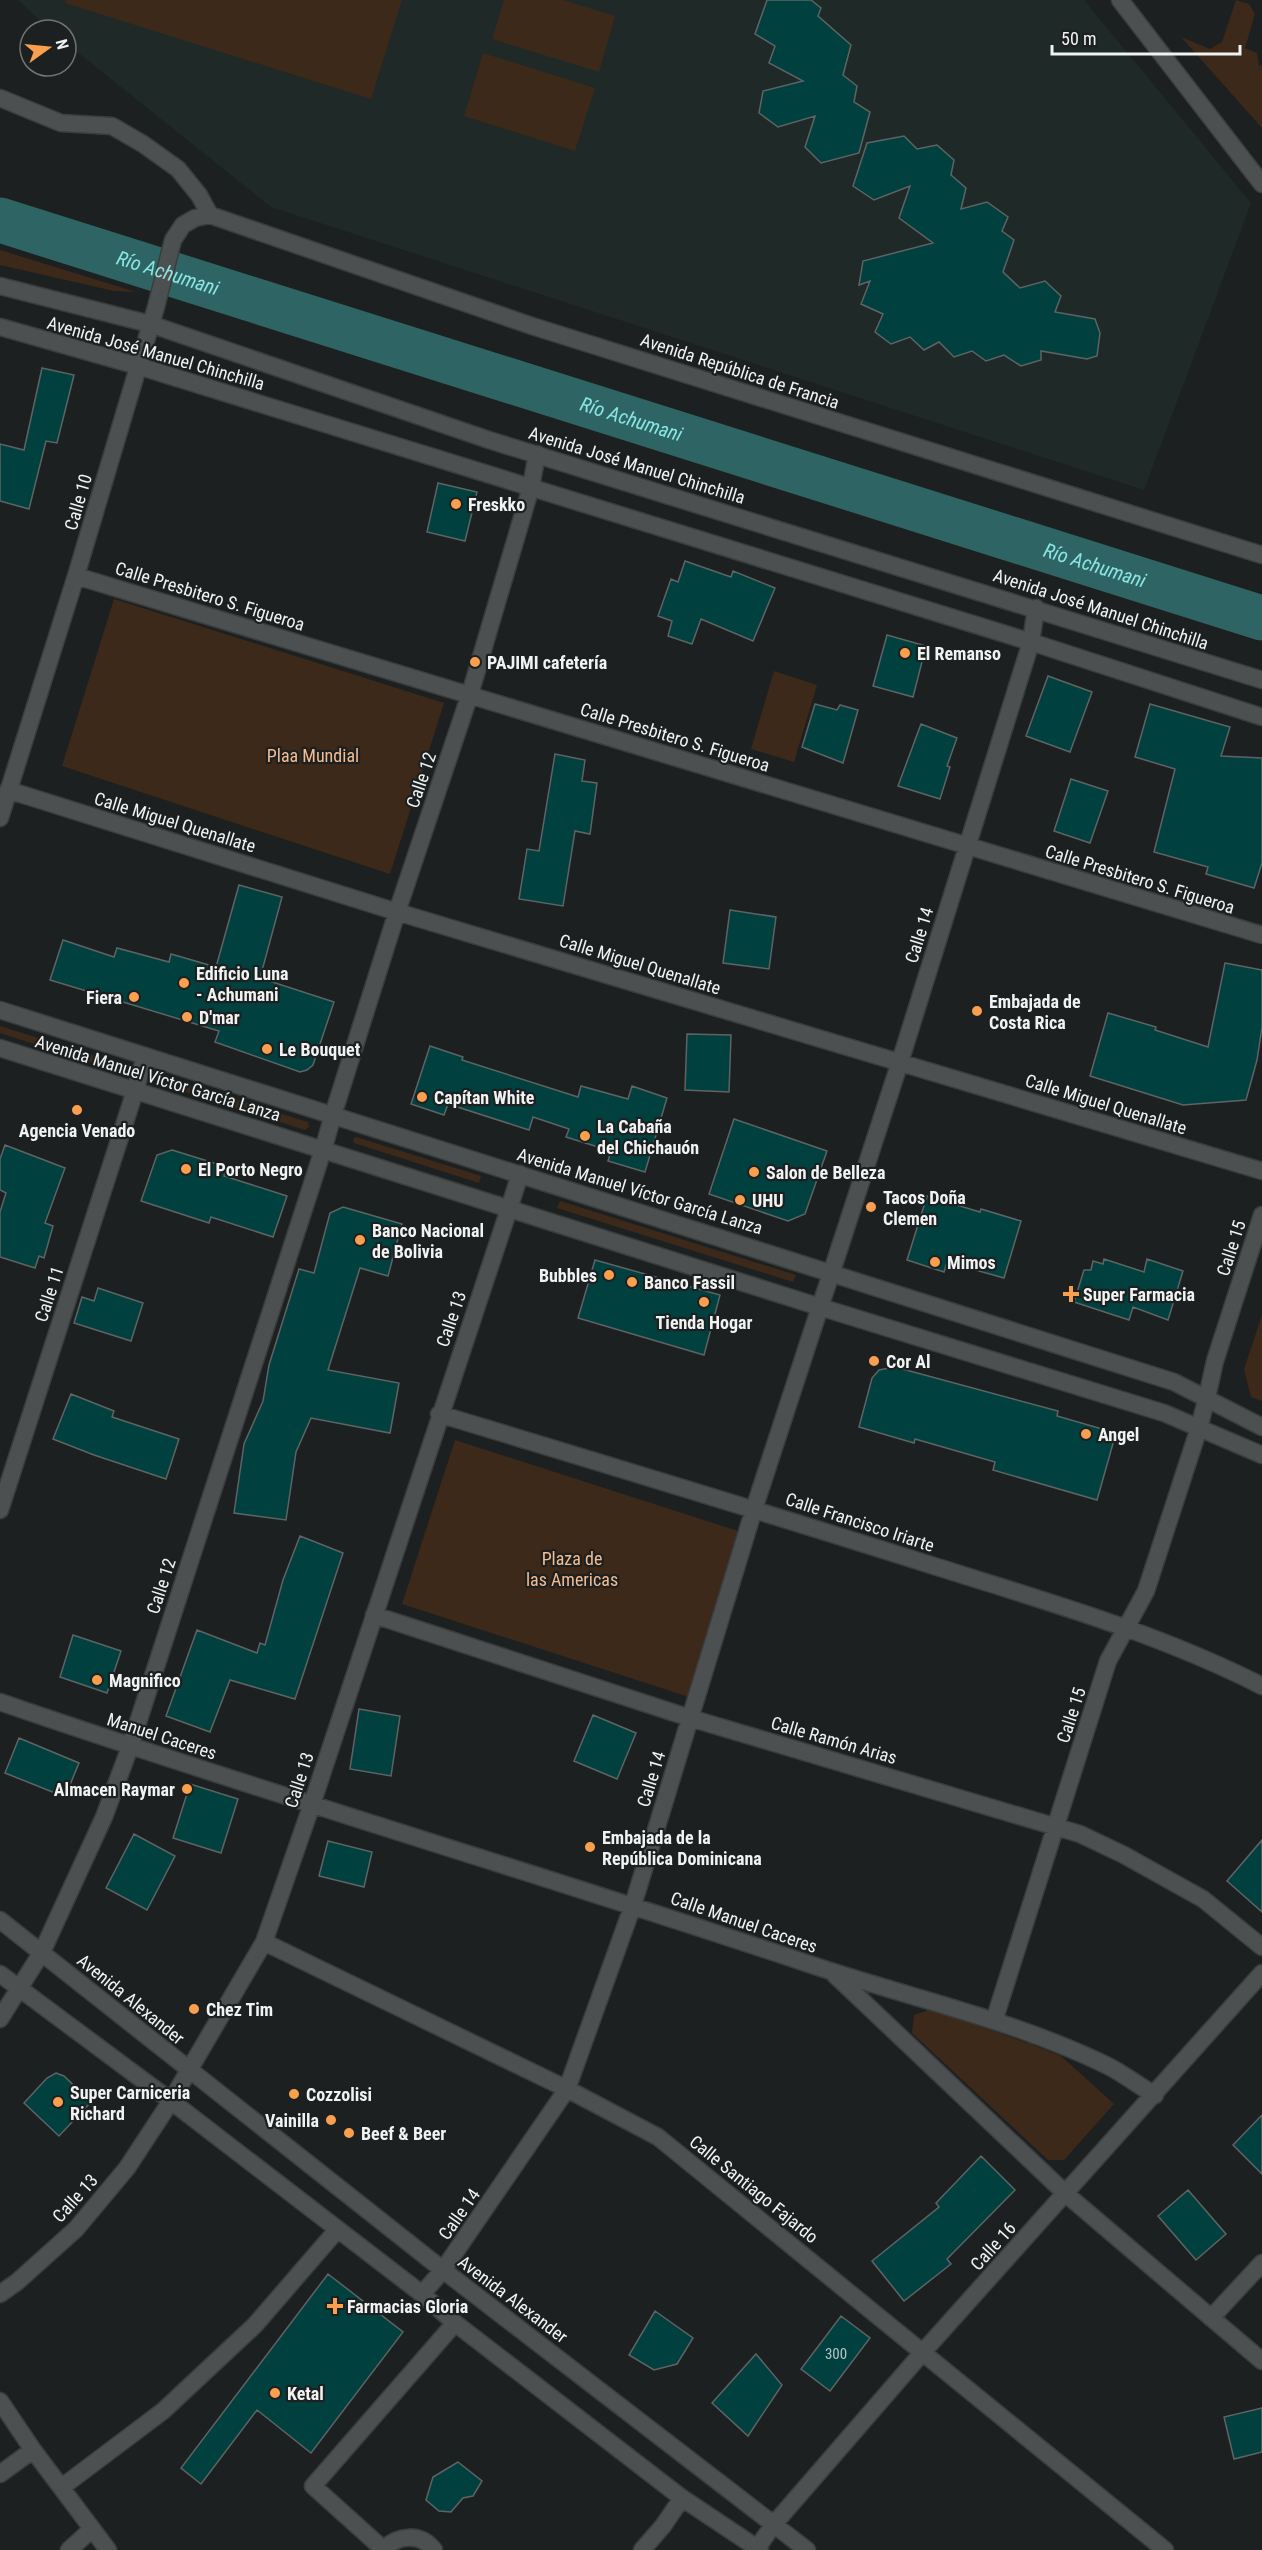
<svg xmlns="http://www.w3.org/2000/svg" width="1262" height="2550" font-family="'Roboto Condensed',sans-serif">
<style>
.built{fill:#1e2928}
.green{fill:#3c291a}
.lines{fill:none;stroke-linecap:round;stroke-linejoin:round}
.river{stroke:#2e6564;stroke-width:45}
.building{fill:#004140;stroke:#5f6363;stroke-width:1.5}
.minor-casing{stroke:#3a3d3d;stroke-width:19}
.secondary-casing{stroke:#3a3d3d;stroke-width:19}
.minor{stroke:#4d5050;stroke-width:16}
.secondary{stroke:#4d5050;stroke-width:16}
.poi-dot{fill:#fa9f4e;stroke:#1d2020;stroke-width:2}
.labels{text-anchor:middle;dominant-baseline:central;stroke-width:4.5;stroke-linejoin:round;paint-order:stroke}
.number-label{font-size:15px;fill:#b5c6c6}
.street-label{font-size:18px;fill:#f1f3f3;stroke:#1d2020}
.poi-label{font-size:18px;font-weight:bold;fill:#f1f3f3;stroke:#1d2020;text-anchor:start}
.park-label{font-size:18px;fill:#f5bc8f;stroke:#1d2020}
.water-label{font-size:20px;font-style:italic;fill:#89e5e2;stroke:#1d2020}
</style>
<rect width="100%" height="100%" fill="#1d2020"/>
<path class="built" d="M18,0H1084L1251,203L1144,490L271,207L66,43V30H50Z"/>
<path class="green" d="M66,0H402L371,99L65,3Z
M504,0H563L615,16L599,72L492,39Z
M1236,0L1249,4L1255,14L1245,48L1257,53L1259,65L1262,66V128L1181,37L1210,49L1222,42Z
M483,53L595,88L575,151L464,116Z
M0,250L136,292L114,291L0,265Z
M114,599L444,703L390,874L62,766Z
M774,671L817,685L794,762L751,749Z
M0,1026L118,1063L115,1070L0,1033Z
M173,1080L308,1122L309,1127L305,1130L170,1087Z
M356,1137L481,1176L479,1183L354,1143L353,1139Z
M560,1201L796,1275L793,1282L557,1208Z
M1262,1315V1401L1251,1397L1244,1369Z
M455,1440L741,1532L689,1697L402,1604Z
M932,2009L1027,2043L1029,2041L1033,2045L1061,2056L1114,2104L1064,2160H1048L912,2033L914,2015Z"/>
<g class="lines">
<path class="river" id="s1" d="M0,220L1262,618"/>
</g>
<path class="building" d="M767,0H811L821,8L818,16L851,45L843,75L857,86L854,102L870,112L859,153L821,163L805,147L815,116L778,127L759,113L763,91L803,81L769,63L775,46L755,34Z
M904,136L917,149L937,145L954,160L951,175L966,188L961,209L987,202L1008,217L1002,231L1014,240L1003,272L1020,288L1045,281L1061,296L1055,312L1095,319L1100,333L1097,356L1087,359L1041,351V360L1021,366L1004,355L986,361L972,351L954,357L939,342L924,350L910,337L891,344L875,332L883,314L861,304L870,281L859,285L863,261L933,243L899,218L910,186L874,200L853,186L867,143Z
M42,368L74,375L57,443L46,441L29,509L0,501V444L24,450Z
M438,483L477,492L465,541L427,532Z
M685,561L731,577L733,571L775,588L753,641L701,619L692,644L668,636L672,621L658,616L671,579L678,582Z
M887,635L926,646L913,697L873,686Z
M1048,676L1092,692L1070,752L1026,736Z
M815,704L837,710L840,705L858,710L843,763L802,747Z
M1150,704L1230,727L1221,756L1262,758V863L1254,888L1206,874L1208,867L1154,852L1175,769L1135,757Z
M921,724L957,738L947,766L950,767L940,799L898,786Z
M555,754L585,760L582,781L597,783L590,834L575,831L563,906L519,899L527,849L539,851Z
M1071,779L1108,791L1090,843L1054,831Z
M239,885L282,897L260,978L334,1002L313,1065L307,1070L300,1072L215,1042L219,1031L50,980L63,940L114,957L117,948L169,962L171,954L216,967Z
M730,910L776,917L769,969L723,963Z
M1225,963L1262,970V1027L1257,1060L1246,1100L1183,1105L1090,1076L1108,1013L1156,1027L1155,1030L1208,1047Z
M687,1034L731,1035L729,1092L685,1090Z
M430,1046L463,1057L462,1060L578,1097L581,1086L628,1099L632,1086L667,1098L645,1172L608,1161L611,1151L566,1137L569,1129L533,1117L529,1130L448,1104L444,1115L411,1104Z
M734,1119L827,1151L805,1214L788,1221L709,1194Z
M5,1145L65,1168L45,1223L53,1226L44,1258L39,1256L35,1268L0,1257V1212L6,1193L0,1190V1159Z
M172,1150L227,1167L224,1176L287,1196L273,1237L211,1217L209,1223L141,1201L157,1155Z
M927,1196L980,1212L981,1209L1021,1221L1004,1278L947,1262L944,1272L907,1260Z
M343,1207L402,1224L388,1276L360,1268L328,1370L399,1383L390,1433L311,1418L296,1452L286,1520L234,1513L244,1444L263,1401L269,1365L299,1269L314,1273L330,1213Z
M1104,1259L1144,1272L1147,1259L1183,1271L1168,1320L1133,1307L1129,1320L1074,1302L1084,1270H1091L1093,1261L1103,1264Z
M595,1260L720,1295L704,1355L578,1318Z
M98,1288L143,1303L131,1341L74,1323L82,1297L94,1301Z
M895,1367L1058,1411L1057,1416L1116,1433L1097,1500L993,1470L995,1462L915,1439L914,1443L859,1427L872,1378L879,1370Z
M71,1394L114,1411L112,1417L179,1439L166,1479L94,1455L53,1439Z
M300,1536L343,1553L295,1699L230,1680L210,1732L166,1716L197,1630L257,1653L260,1643L265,1645L283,1580Z
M73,1635L121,1651L107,1693L60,1677Z
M359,1709L400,1716L391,1776L350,1769Z
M593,1715L636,1733L617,1779L574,1761Z
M19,1738L79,1763L65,1797L5,1773Z
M190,1784L238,1799L221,1853L173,1838Z
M134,1834L175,1856L147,1910L106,1888Z
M1262,1840V1912L1227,1881Z
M328,1841L372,1852L364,1887L319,1876Z
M56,2073L64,2076L91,2102L59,2136L24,2103L47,2078Z
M1262,2115V2174L1233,2145Z
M981,2156L1015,2190L947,2259L951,2264L904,2301L872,2261L939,2207L936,2203Z
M1188,2190L1226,2234L1196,2260L1158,2216Z
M328,2274L403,2332L311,2453L257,2410L201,2484L181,2468Z
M655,2311L693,2338L677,2364L654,2370L629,2355Z
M841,2316L870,2338L830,2391L801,2369Z
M756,2354L782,2385L748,2436L712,2403Z
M1262,2408V2452L1234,2459L1224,2417Z
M458,2462L482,2481L473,2496L463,2498L451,2512L439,2511L426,2500L433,2477Z"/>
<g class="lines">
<defs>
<path id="minor" d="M1120,0L1262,184
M0,98L61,123L112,126L143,144L178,169L199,195L210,215
M210,215L532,326L1262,555
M76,576L1262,935
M8,790L397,912L1262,1171
M0,818L76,576L156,307L173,240L183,225L195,218L210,215
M333,1115L397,912L470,694L531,487L537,454
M832,1271L900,1062L1031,642L1036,608
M1207,1397L1215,1361L1262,1215
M439,1414C605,1464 770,1514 934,1566C1045,1601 1158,1633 1262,1686
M0,1510L135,1091
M374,1615L690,1718L1080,1834L1124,1855L1203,1899L1262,1947
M0,1702C267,1794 538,1873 806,1963C906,1997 1012,2019 1108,2066C1124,2074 1139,2086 1155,2095
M0,1920L443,2270L807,2550
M264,1942L567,2089L658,2137L1165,2550
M0,1974L171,2101L422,2294L455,2323L682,2498L760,2550
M834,1974L1066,2194L1262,2361
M0,2019L42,1952L104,1817L130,1747L323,1150
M994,2021L1108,1661L1146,1591L1199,1428
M0,2294L17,2282L76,2229L127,2168L171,2101L264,1942L312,1804L509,1209
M422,2294L443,2270L567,2089L633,1905L754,1509L820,1307
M1211,2318L1262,2263
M0,2401L33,2450L108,2550
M0,2474L33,2450
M62,2487L163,2411L255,2325L337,2230
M757,2548L774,2524L923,2352L1262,1973
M383,2549L313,2486L455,2323
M69,2550L92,2529
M383,2550C397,2535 420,2532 434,2550
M642,2550L663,2526L682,2498"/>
<path id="secondary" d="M0,286L150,324L489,440L1262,680
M0,327L138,366L1031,642L1262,717
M0,1010L1174,1382L1262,1427
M0,1048L820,1307L1164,1413L1262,1455
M135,1091L145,1057
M323,1150L333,1115
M509,1209L520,1174
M820,1307L832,1271
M1199,1428L1207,1397"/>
</defs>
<use href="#minor" class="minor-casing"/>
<use href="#secondary" class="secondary-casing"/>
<use href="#minor" class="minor"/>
<use href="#secondary" class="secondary"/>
</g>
<g class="poi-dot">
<circle cx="456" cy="504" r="6"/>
<circle cx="905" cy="653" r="6"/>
<circle cx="475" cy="662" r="6"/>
<circle cx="184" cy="983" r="6"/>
<circle cx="134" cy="997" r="6"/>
<circle cx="977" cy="1011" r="6"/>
<circle cx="187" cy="1017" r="6"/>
<circle cx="267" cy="1049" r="6"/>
<circle cx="422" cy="1097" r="6"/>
<circle cx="77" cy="1110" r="6"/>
<circle cx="585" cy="1136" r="6"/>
<circle cx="186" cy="1169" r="6"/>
<circle cx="754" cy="1172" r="6"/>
<circle cx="740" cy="1200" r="6"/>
<circle cx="871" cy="1207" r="6"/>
<circle cx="360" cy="1240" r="6"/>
<circle cx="935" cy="1262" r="6"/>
<circle cx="609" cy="1275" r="6"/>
<circle cx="632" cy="1282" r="6"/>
<path d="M1068 1285h6v6h6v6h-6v6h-6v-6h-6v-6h6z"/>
<circle cx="704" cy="1302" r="6"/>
<circle cx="874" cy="1361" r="6"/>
<circle cx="1086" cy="1434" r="6"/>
<circle cx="97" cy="1680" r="6"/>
<circle cx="187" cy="1789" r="6"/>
<circle cx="590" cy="1847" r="6"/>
<circle cx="194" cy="2009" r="6"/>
<circle cx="294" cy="2094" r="6"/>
<circle cx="58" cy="2102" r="6"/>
<circle cx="331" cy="2120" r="6"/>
<circle cx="349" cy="2133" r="6"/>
<path d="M332 2297h6v6h6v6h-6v6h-6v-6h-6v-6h6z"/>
<circle cx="275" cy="2393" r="6"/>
</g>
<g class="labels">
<g class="number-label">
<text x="836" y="2354">300</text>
</g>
<g class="street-label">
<text transform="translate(156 353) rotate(16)">Avenida José Manuel Chinchilla</text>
<text transform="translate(740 371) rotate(18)">Avenida República de Francia</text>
<text transform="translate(637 465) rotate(17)">Avenida José Manuel Chinchilla</text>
<text transform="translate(78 502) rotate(-74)">Calle 10</text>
<text transform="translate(210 596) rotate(17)">Calle Presbitero S. Figueroa</text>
<text transform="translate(1101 609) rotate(18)">Avenida José Manuel Chinchilla</text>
<text transform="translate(675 737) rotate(17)">Calle Presbitero S. Figueroa</text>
<text transform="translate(421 780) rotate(-71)">Calle 12</text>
<text transform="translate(175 822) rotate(17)">Calle Miguel Quenallate</text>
<text transform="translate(1140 879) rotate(17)">Calle Presbitero S. Figueroa</text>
<text transform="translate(919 935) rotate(-73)">Calle 14</text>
<text transform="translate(640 964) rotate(17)">Calle Miguel Quenallate</text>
<text transform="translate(158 1078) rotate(17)">Avenida Manuel Víctor García Lanza</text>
<text transform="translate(1106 1104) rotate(17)">Calle Miguel Quenallate</text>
<text transform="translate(640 1191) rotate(17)">Avenida Manuel Víctor García Lanza</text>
<text transform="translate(1231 1248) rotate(-72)">Calle 15</text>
<text transform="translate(49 1294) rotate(-72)">Calle 11</text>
<text transform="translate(451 1319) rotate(-71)">Calle 13</text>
<text transform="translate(860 1522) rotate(18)">Calle Francisco Iriarte</text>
<text transform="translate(161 1586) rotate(-72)">Calle 12</text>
<text transform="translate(1071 1715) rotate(-72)">Calle 15</text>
<text transform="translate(162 1736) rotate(18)">Manuel Caceres</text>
<text transform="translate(834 1740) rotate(16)">Calle Ramón Arias</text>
<text transform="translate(651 1779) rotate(-73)">Calle 14</text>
<text transform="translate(299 1780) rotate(-72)">Calle 13</text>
<text transform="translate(744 1922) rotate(19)">Calle Manuel Caceres</text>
<text transform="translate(131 1999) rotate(39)">Avenida Alexander</text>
<text transform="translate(754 2189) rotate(39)">Calle Santiago Fajardo</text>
<text transform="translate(75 2198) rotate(-48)">Calle 13</text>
<text transform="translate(459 2214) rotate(-55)">Calle 14</text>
<text transform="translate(993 2246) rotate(-48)">Calle 16</text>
<text transform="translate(513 2299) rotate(37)">Avenida Alexander</text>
</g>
<g class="poi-label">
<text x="468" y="504">Freskko</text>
<text x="917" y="653">El Remanso</text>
<text x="487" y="662">PAJIMI cafetería</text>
<text x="196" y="973">Edificio Luna<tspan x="196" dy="21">- Achumani</tspan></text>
<text x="122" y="997" text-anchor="end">Fiera</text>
<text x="989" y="1001">Embajada de<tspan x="989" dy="21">Costa Rica</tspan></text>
<text x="199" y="1017">D'mar</text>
<text x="279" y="1049">Le Bouquet</text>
<text x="434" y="1097">Capítan White</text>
<text x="597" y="1126">La Cabaña<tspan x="597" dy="21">del Chichauón</tspan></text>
<text x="77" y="1130" text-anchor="middle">Agencia Venado</text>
<text x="198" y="1169">El Porto Negro</text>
<text x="766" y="1172">Salon de Belleza</text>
<text x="883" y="1197">Tacos Doña<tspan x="883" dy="21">Clemen</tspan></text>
<text x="752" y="1200">UHU</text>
<text x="372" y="1230">Banco Nacional<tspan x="372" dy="21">de Bolivia</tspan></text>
<text x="947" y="1262">Mimos</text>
<text x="597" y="1275" text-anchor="end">Bubbles</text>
<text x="644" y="1282">Banco Fassil</text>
<text x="1083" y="1294">Super Farmacia</text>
<text x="704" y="1322" text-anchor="middle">Tienda Hogar</text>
<text x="886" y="1361">Cor Al</text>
<text x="1098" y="1434">Angel</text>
<text x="109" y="1680">Magnifico</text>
<text x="175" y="1789" text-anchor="end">Almacen Raymar</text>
<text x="602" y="1837">Embajada de la<tspan x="602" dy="21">República Dominicana</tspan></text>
<text x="206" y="2009">Chez Tim</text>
<text x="70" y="2092">Super Carniceria<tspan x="70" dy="21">Richard</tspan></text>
<text x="306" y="2094">Cozzolisi</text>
<text x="319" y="2120" text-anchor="end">Vainilla</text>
<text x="361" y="2133">Beef &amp; Beer</text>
<text x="347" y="2306">Farmacias Gloria</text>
<text x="287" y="2393">Ketal</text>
</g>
<g class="park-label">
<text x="313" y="755">Plaa Mundial</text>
<text x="572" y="1558">Plaza de<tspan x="572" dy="21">las Americas</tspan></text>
</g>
<g class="water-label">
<text stroke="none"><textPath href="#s1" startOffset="176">Río Achumani</textPath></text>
<text stroke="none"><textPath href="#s1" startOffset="662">Río Achumani</textPath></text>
<text stroke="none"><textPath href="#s1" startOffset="1148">Río Achumani</textPath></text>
</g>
</g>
<g transform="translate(48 48) rotate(75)"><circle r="28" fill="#1d2020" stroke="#727474" stroke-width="1.5"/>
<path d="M0-4.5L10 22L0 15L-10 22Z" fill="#fa9f4e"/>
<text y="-9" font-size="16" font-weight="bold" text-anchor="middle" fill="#f1f3f3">N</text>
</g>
<path d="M1052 45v9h188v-9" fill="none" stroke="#f1f3f3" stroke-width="3"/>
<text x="1061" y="45" font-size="18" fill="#f1f3f3" stroke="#1d2020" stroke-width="4.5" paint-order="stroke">50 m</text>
</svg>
